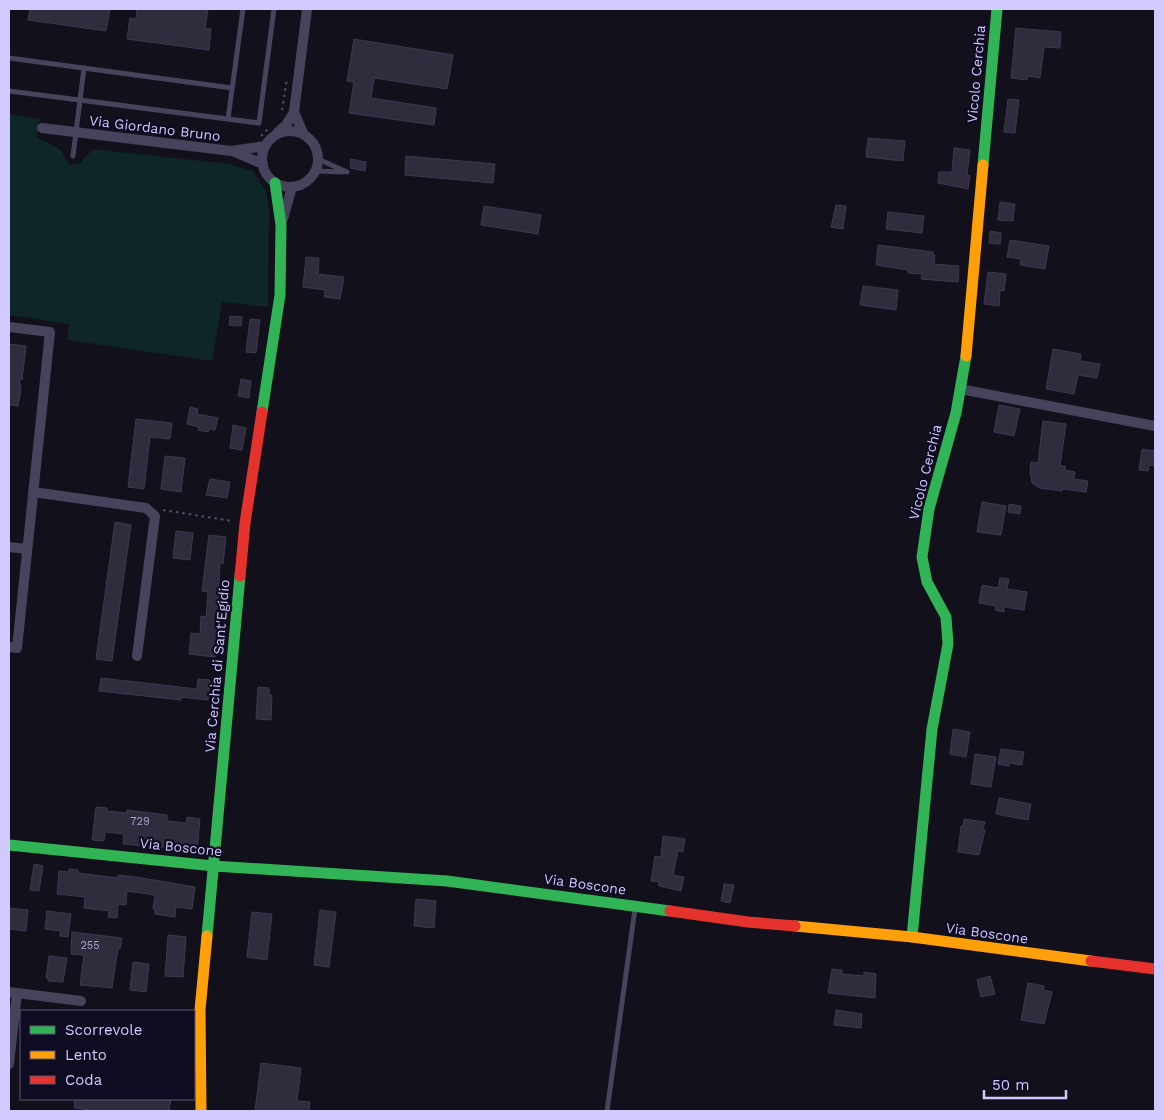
<svg xmlns="http://www.w3.org/2000/svg" width="1164" height="1120" font-family="'Work Sans',sans-serif">
<style>
.green{fill:#0f2627}
.building{fill:#302c3e;stroke:#3d3950}
.lines{fill:none;stroke-linecap:round;stroke-linejoin:round}
.path{stroke:#475767;stroke-width:2;stroke-dasharray:2.5 4;stroke-linecap:butt}
.lane{stroke:#45445c;stroke-width:5}
.street{stroke:#45445c;stroke-width:10}
.fast{stroke:#30b455;stroke-width:11}
.slow{stroke:#ff9f0a;stroke-width:11}
.jam{stroke:#e5322d;stroke-width:11}
.labels{text-anchor:middle;dominant-baseline:central;stroke-width:4.5;stroke-linejoin:round;paint-order:stroke}
.number-label{font-size:11px;fill:#a8a2cf}
.street-label{font-size:14px;fill:#d0caff;stroke:#0f0b20}
</style>
<rect width="100%" height="100%" fill="#12101b"/>
<path class="green" d="M9,114L40,119L37,137L61,150L69,165L79,164L93,149L229,164L253,171L266,191L269,209L268,307L222,302L212,361L67,340L69,324L9,315Z"/>
<path class="building" d="M30,9H110L106,31L28,20Z
M137,9H208L205,28L211,29L209,50L127,39L130,18L136,19Z
M1016,28L1061,32L1060,48L1044,47L1040,78L1027,76V80L1011,78Z
M354,39L453,55L447,89L374,78L371,98L436,108L434,125L349,113L354,82L347,81Z
M1008,99L1019,100L1015,133L1004,132Z
M868,138L905,141L903,161L866,157Z
M954,148L970,150L967,175L970,176L968,189L938,183L939,172H952Z
M406,156L495,164L493,183L405,175Z
M351,159L366,162L365,171L350,168Z
M1000,202L1015,204L1013,221L998,220Z
M836,205L846,206L843,229L831,227Z
M484,206L541,215L538,234L481,225Z
M888,212L924,216L922,233L886,229Z
M990,231L1001,233L1000,244L989,243Z
M1010,240L1049,246L1045,269L1020,265L1021,259L1007,257Z
M878,245L933,252V255H935L934,264L959,266L958,282L921,279L922,274L908,273V270L876,265Z
M306,257L319,258L318,274L344,277L340,299L324,297L325,290L303,287Z
M988,272L1006,274L1004,291L1000,290L999,306L984,304Z
M863,286L898,290L896,310L860,305Z
M230,316L242,317L241,326L229,325Z
M250,319L260,320L256,353L246,352Z
M9,344L26,346L22,380L19,379L21,389L18,406L9,405Z
M1053,349L1081,354L1080,361L1100,364L1097,378L1078,375L1074,394L1046,389Z
M241,379L251,381L249,398L238,396Z
M999,405L1020,409L1014,436L994,432Z
M190,407L198,409L197,414L218,418L215,430L209,429L208,432L198,430L199,428L195,426L187,424Z
M136,419L172,423L170,439L150,437L144,489L128,487Z
M1043,421L1066,424L1060,466H1065V470L1075,472L1074,479L1088,481L1086,492L1062,489V491L1039,488L1032,483L1030,471L1031,462L1038,463Z
M233,425L246,428L242,450L230,448Z
M1142,449L1155,451V466L1149,465L1148,471L1139,470Z
M165,456L185,458L181,492L161,489Z
M210,479L230,482L227,498L206,495Z
M982,502L1006,506L1001,535L977,532Z
M1009,504L1021,506L1020,514L1008,512Z
M115,522L131,525L112,661L96,659Z
M176,531L193,533L190,560L173,558Z
M209,535L226,537L223,564L220,563L215,657L189,654L191,633L200,634L201,616L206,617L208,592L202,591Z
M1000,578L1009,579L1007,589L1027,592L1024,610L1004,607V612L995,610L996,606L979,603L982,585L998,588Z
M101,678L197,689L198,679L210,680L208,700L181,697V700L99,691Z
M258,687L269,688V695H272L271,720L256,719Z
M953,729L970,732L966,757L950,754Z
M1001,749L1024,752L1022,765L1009,763V766L998,764Z
M975,754L996,757L991,787L971,784Z
M999,798L1031,804L1028,820L996,814Z
M96,807L107,808V811L127,813V810L167,815V821L186,823L187,817L200,819L197,851L184,849L185,844L165,842V848L123,844L124,834L105,832L104,841L92,840Z
M964,819L985,822L983,829L985,830L979,855L958,852L961,826H963Z
M663,836L685,839L683,852L678,851L673,875L684,877L681,891L659,886V882L651,881L655,856L661,857Z
M34,864L43,866L39,891L30,890Z
M69,869L78,870V873L118,878V875L136,877L195,887L192,909L176,907L175,917L155,914V909H153L155,895L127,891L126,905L118,904L117,918L108,917L109,911L84,908L85,897L57,894L59,871L69,872Z
M724,884L734,885L730,903L721,901Z
M416,899L436,901L434,928L414,926Z
M9,908L28,910L26,931L9,929Z
M320,910L336,912L329,967L314,965Z
M47,911L71,914L68,937L60,936V931L45,929Z
M252,912L272,914L267,960L247,957Z
M72,932L122,938L120,949L118,948L112,988L80,985L84,955L71,954Z
M168,935L186,937L183,977L165,976Z
M49,956L67,958L63,982L48,981V978H46Z
M133,962L149,964L146,992L130,990Z
M832,969L842,970V974L864,976V972L876,974L875,998L828,993Z
M990,976L995,994L981,997L977,980Z
M1028,983L1044,986L1043,990L1052,992L1044,1024L1021,1020Z
M836,1010L862,1014L861,1028L834,1025Z
M261,1063L301,1068L297,1101L310,1102L309,1111H255Z
M75,1099H139L155,1100L156,1099H171L169,1111L103,1110L101,1111L74,1108Z"/>
<g class="lines">
<path class="path" d="M282,110L287,78
M261,136L268,129
M163,510L232,521"/>
<path class="lane" d="M9,58L232,88
M9,91L259,123L274,9
M228,119L243,9
M73,156L84,68
M318,159L347,172
M316,171L344,172
M607,1111L635,909"/>
<path class="street" d="M294,112L304,135
M42,128L231,151L265,146
M262 159a28 28 0 1 1 56 0a28 28 0 1 1-56 0Z
M278,132L286,125L294,112L307,9
M232,151L263,164
M283,219L292,187
M9,327L50,332L17,648L9,647
M960,389L1155,426
M33,492L146,508L155,516L137,656
M9,547L27,549
M9,992L81,1001
M9,1064L17,993"/>
<path class="fast" d="M983,165L997,9
M262,412L280,295L281,225L275,183
M9,845L214,866L447,881L670,911
M207,936L240,576
M912,937L932,729L948,644L946,617L927,582L922,557L929,509L956,413L966,356"/>
<path class="slow" d="M966,356L983,165
M795,926L912,937L1091,961
M201,1111L200,1010L207,936"/>
<path class="jam" d="M240,576L245,523L262,412
M670,911L748,922L795,926
M1091,961L1155,969"/>
</g>
<g class="labels">
<g class="number-label">
<text x="140" y="821">729</text>
<text x="90" y="945">255</text>
</g>
<g class="street-label">
<text transform="translate(976 74) rotate(-85)">Vicolo Cerchia</text>
<text transform="translate(155 128) rotate(7)">Via Giordano Bruno</text>
<text transform="translate(925 472) rotate(-76)">Vicolo Cerchia</text>
<text transform="translate(217 666) rotate(-85)">Via Cerchia di Sant'Egidio</text>
<text transform="translate(181 847) rotate(6)">Via Boscone</text>
<text transform="translate(585 884) rotate(8)">Via Boscone</text>
<text transform="translate(987 933) rotate(8)">Via Boscone</text>
</g>
</g>
<rect width="1164" height="1120" fill="none" stroke="#d0caff" stroke-width="20"/>
<rect x="20" y="1010" width="175" height="90" fill="#0f0b20" stroke="#5c5779"/>
<rect x="30" y="1026" width="25" height="8" fill="#30b455" stroke="#5c5779"/>
<text x="65" y="1035" font-size="15" fill="#d0caff">Scorrevole</text>
<rect x="30" y="1051" width="25" height="8" fill="#ff9f0a" stroke="#5c5779"/>
<text x="65" y="1060" font-size="15" fill="#d0caff">Lento</text>
<rect x="30" y="1076" width="25" height="8" fill="#e5322d" stroke="#5c5779"/>
<text x="65" y="1085" font-size="15" fill="#d0caff">Coda</text>
<path d="M984 1090v8h82v-8" fill="none" stroke="#d0caff" stroke-width="2.5"/>
<text x="992" y="1090" font-size="15" fill="#d0caff" stroke="#0f0b20" stroke-width="4" paint-order="stroke">50 m</text>
</svg>
